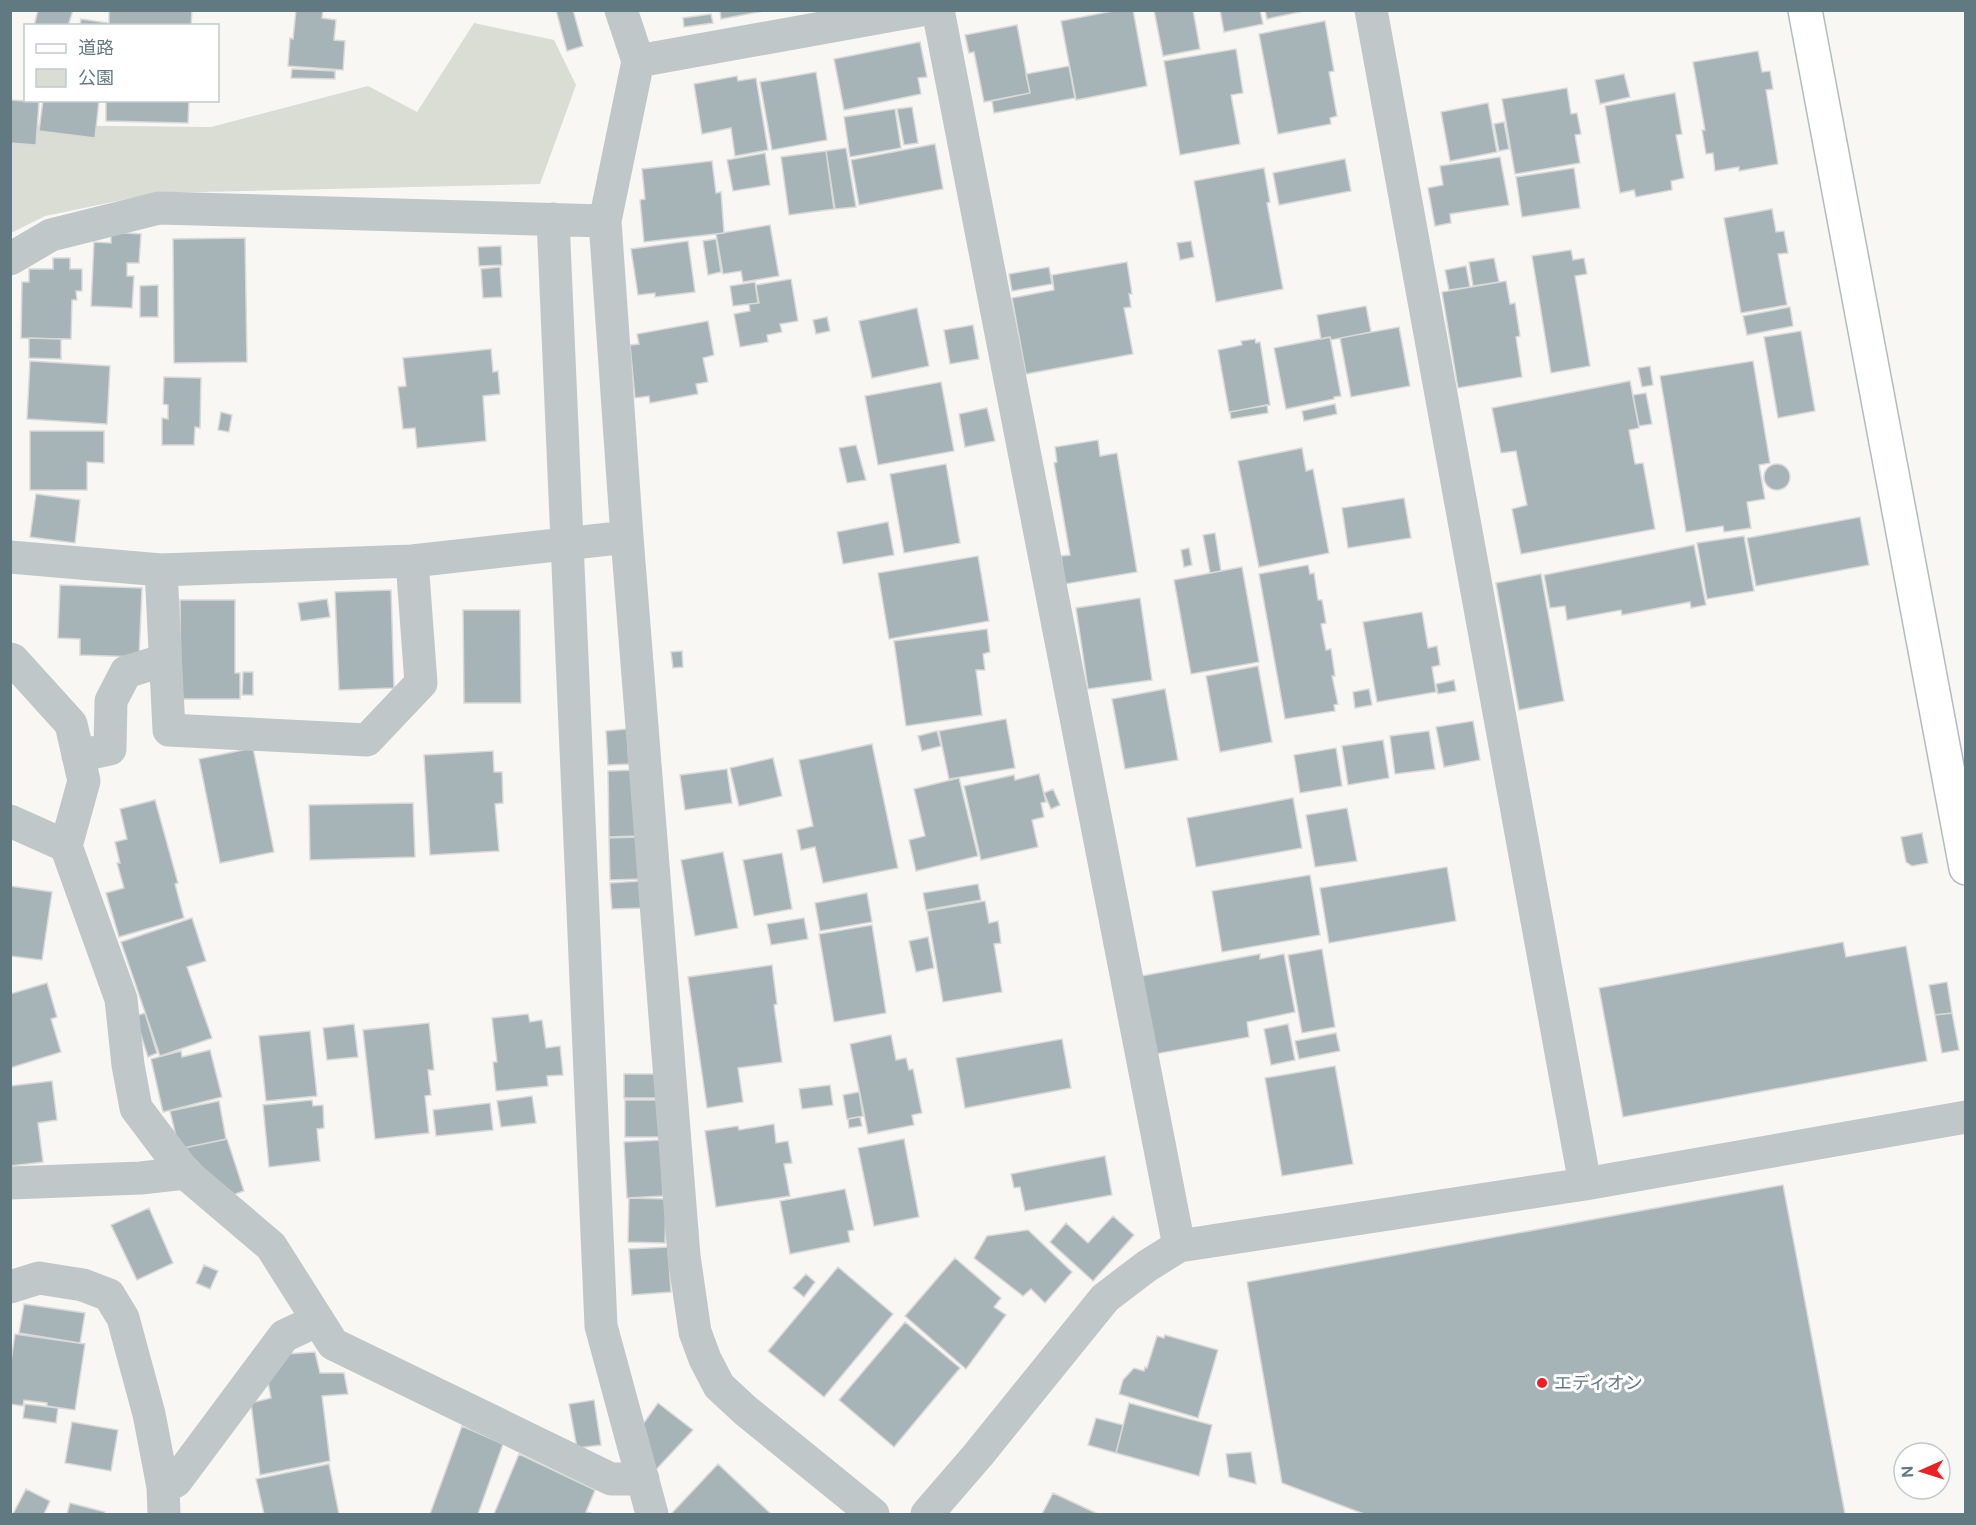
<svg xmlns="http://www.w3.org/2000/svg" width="1976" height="1525" font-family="'DM Sans','Noto Sans JP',sans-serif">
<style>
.green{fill:#d9ddd3}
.building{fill:#a7b4b7;stroke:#d9d9d7;stroke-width:1.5}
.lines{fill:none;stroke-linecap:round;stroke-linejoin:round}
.secondary-casing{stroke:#b2bbbe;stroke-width:36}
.street{stroke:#c0c7c9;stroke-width:33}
.secondary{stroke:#fff;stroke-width:33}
.poi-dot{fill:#eb2124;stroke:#fff;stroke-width:2}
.labels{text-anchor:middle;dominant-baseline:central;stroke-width:6;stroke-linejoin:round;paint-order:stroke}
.poi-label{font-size:18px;fill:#617a81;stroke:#fff;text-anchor:start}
</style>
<rect width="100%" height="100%" fill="#f8f7f4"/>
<path class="green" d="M474,23L554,40L576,85L540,184L156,193L45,216L11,233V125L211,127L368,86L417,112Z"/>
<path class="building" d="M38,10H73L68,26H34Z
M109,10H192L191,26H109Z
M296,10H323L322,18L336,20L334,40L345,41L343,70L288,66L290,38L293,39Z
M556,10H573L583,46L567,51Z
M720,10H769L721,19Z
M1118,10H1133L1147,86L1076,100L1061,21Z
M1154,10H1193L1200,49L1163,56Z
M1220,10H1260L1263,24L1224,32Z
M1265,10H1309L1267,19Z
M711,14L713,23L684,27L683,18Z
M81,19L108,23L107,26H80Z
M1325,21L1334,71L1329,72L1337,116L1330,118L1331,124L1278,134L1259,34Z
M1017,25L1030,93L984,102L974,52L969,53L965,35Z
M920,42L927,77L918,78L921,94L844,110L834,59Z
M1236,49L1243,93L1231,95L1240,144L1180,155L1164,61Z
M1758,51L1762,72L1770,71L1773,89L1766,90L1778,164L1739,171V167L1715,171L1713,153L1706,154L1702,130H1705L1693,62Z
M1069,66L1075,98L994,113L992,101L1030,93L1026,74Z
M292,69L335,71V79L291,78Z
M816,72L827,140L772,150L760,82Z
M1624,74L1630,97L1600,104L1595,80Z
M737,76L738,81L756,78L768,150L735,156L731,128L702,134L694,84Z
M1567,88L1571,114L1577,113L1581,134L1575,135L1580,163L1515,174L1502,99Z
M1675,93L1682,134L1676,135L1684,178L1671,181L1672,190L1636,197L1634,190L1620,193L1605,106Z
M10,100L39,102L36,145L10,143Z
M43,100H99L95,138L39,131Z
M106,100H189L188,123L106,121Z
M1488,103L1497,152L1450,161L1441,112Z
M912,107L918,143L904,145L897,109Z
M895,109L901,148L850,157L844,117Z
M1504,122L1509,149L1499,151L1494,124Z
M935,144L943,189L859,205L851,160Z
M846,148L856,207L835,209L826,151Z
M826,151L834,209L789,215L781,157Z
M765,153L770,185L733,191L727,160Z
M1500,157L1509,205L1450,214L1451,223L1435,226L1428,188L1443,185L1440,166Z
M1345,159L1351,191L1279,205L1273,173Z
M712,161L716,193L721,192L724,233L644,242L640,200L645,199L642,169Z
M1264,168L1270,202L1267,203L1283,289L1216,302L1194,181Z
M1574,168L1580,208L1522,217L1516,177Z
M1772,209L1776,232L1784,231L1788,253L1778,254L1787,305L1741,313L1724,218Z
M770,225L779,276L743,282L741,271L723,274L716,234Z
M111,232L141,234L139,263H127V276H134L132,308L91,306L94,242L111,243Z
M245,238L247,362L174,363L173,239Z
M716,239L721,272L708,275L703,241Z
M688,241L695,292L655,297V293L638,295L631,249Z
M1191,241L1194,257L1180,260L1177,243Z
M501,246L502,265L479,266L478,247Z
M1571,250L1573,260L1584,258L1587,274L1575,276L1590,366L1551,373L1532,256Z
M53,258H70V269H82V291H76L77,300H72L71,339L21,338L22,282H29V269H53Z
M1494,258L1499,282L1473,286L1469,262Z
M1127,262L1132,294H1129L1131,307L1124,308L1133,354L1026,374L1012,298L1054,290L1052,275Z
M1466,266L1470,287L1449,290L1445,270Z
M500,267L502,297L483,298L481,269Z
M1049,267L1052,284L1012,291L1009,274Z
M791,279L798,321L780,324L782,332L767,335L768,342L740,347L734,314L750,311L749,304L759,303L756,285Z
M1506,281L1510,304L1515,303L1520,336L1516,337L1522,377L1458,388L1442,292Z
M755,282L758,303L733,306L730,286Z
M158,285V317H140V286Z
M1366,306L1371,332L1331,340L1330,337L1321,339L1317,315Z
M1790,307L1793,326L1747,335L1743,316Z
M917,308L929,366L872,378L859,321Z
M827,317L830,331L816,334L813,320Z
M708,321L714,355L703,358L708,382L696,384L698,394L650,403L649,396L635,398L630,345L639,344L637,334Z
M973,325L979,359L950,364L944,330Z
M1399,327L1410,386L1351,397L1340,338Z
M1801,331L1815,411L1778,418L1764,337Z
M1330,337L1341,396L1334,397V399L1286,409L1274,348Z
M29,338L61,339V359L29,358Z
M1255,339L1256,343L1260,342L1270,405L1229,412L1218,350L1242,345L1241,341Z
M491,349L493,372L498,371L500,394L483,396L486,441L417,448L415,428L403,429L398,387L406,386L403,358Z
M30,361L110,366L107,424L27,419Z
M1753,361L1770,463L1759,465L1765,499L1747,502L1751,528L1724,532L1723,526L1686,532L1660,376Z
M1650,366L1653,385L1642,387L1638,368Z
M164,377L201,378L200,428L195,427L194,445H162V418L168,419V405L163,404Z
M1630,381L1639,428L1629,430L1635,464L1643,463L1655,529L1521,554L1512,509L1527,505L1516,451L1501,453L1492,408Z
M941,382L954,451L878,465L865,396Z
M1646,393L1652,424L1639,426L1633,395Z
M1335,404L1337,414L1304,421L1302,411Z
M1267,405L1268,413L1231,419L1230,412Z
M987,408L995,441L965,447L959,414Z
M221,412L232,415L229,432L218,430Z
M30,431H104V463L87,462V490H30Z
M1098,440L1100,456L1117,453L1137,572L1065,584L1061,556L1070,555L1054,463L1057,462L1055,447Z
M856,445L866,480L847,483L839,448Z
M1302,448L1306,471L1313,469L1329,553L1259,567L1238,461Z
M1764 477a13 13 0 1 1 26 0a13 13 0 1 1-26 0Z
M946,464L960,543L904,553L890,474Z
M36,494L80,500L75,543L30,537Z
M1404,498L1411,538L1348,548L1342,508Z
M1860,517L1869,565L1756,586L1747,538Z
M888,522L894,555L843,564L837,532Z
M1215,533L1221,571L1210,573L1203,535Z
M1744,536L1754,591L1707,599L1697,543Z
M1694,545L1706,605L1691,608L1690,602L1622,615L1621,610L1567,620L1565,606L1550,608L1544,575Z
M1189,548L1192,565L1184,567L1181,550Z
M978,556L989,621L889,639L878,573Z
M1308,565L1310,574L1314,573L1318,600H1322L1326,623L1321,624L1326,650L1331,649L1335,676H1332L1338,704L1334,705L1335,711L1285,719L1259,574Z
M1242,567L1259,662L1191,674L1174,580Z
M1541,574L1564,701L1519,710L1496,583Z
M60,585L142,588L139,657L80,655V639L58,638Z
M391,590L394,688L339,690L335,592Z
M1140,598L1152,680L1088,689L1076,608Z
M327,599L330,617L301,621L298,603Z
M180,600H235V673H240V699H181Z
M463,610H520L521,703H464Z
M1422,612L1428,648L1437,646L1440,665L1432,667L1436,692L1377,702L1363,622Z
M987,629L990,652L983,654L985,670H976L982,715L906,726L894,641Z
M682,651L683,667L673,668L671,652Z
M1258,666L1272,742L1220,752L1206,676Z
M243,672H253V695H242Z
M1454,680L1456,691L1438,694L1436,684Z
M1165,689L1178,760L1125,769L1112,699Z
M1369,689L1372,705L1355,708L1353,692Z
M1006,719L1015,768L949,779L939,731Z
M1473,721L1480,760L1444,767L1436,727Z
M627,729L629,764L608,765L606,731Z
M937,731L941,746L922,751L918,736Z
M1429,731L1435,769L1395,774L1390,736Z
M1383,740L1389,778L1348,785L1342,746Z
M872,744L898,868L823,883L815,847L801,850L797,830L813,826L799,760Z
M253,748L274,852L220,863L199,759Z
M1336,748L1342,786L1300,793L1294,755Z
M493,751L494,772H502L503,803L495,804L499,851L430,855L424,755Z
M773,758L782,796L739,806L730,768Z
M727,769L732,803L685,810L680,775Z
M633,770L635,836L609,837L608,771Z
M1039,774L1046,802L1041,803L1044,817L1032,820L1038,847L981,860L964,786L1014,775L1015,780Z
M959,778L978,856L916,871L909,840L925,836L914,789Z
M1053,789L1060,805L1051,809L1044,793Z
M1293,798L1302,848L1196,867L1187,818Z
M155,800L178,883L175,884L184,918L119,937L106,893L124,888L117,863H120L115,842L127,839L120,809Z
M413,803L415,857L310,860L309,805Z
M1347,808L1357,861L1315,867L1306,815Z
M1922,833L1928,863L1912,866L1906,862L1901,837Z
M640,837V879L610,880L609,838Z
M723,852L738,928L695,936L681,860Z
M782,853L792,909L754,916L743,860Z
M1447,867L1456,921L1329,943L1320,888Z
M1310,875L1320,935L1222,952L1212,891Z
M641,881L643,908L612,909L610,883Z
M978,884L981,900L926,910L923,893Z
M10,886L52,892L42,960L10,956Z
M867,893L872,922L820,931L815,903Z
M985,901L989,923L998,921L1001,943L994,944L1002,992L943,1002L927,911Z
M192,918L206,961L187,967L212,1038L160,1056L121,942Z
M804,918L808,939L771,945L767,924Z
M872,925L886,1013L834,1022L819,934Z
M928,937L934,968L916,972L909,941Z
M1843,942L1846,957L1906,946L1927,1061L1623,1117L1599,988Z
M1322,949L1335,1027L1302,1033L1288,955Z
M1260,954V959L1284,954L1295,1012L1247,1022L1249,1037L1150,1055L1136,977Z
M772,965L777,1004L774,1005L782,1062L738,1068L743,1102L707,1108L688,977Z
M1947,982L1952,1013L1935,1015L1929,985Z
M47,983L57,1017L51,1019L61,1052L10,1068V994Z
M145,1013L157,1053L148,1057L135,1016Z
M1952,1013L1959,1050L1942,1053L1935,1015Z
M528,1014L530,1022L542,1020L546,1048L560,1046L563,1075L547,1076L548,1086L496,1091L493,1062H497L492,1018Z
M429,1023L434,1070H428L431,1095L425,1096L429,1133L375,1139L363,1030Z
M354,1024L358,1057L327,1060L323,1028Z
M1288,1024L1295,1060L1271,1065L1264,1029Z
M310,1031L317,1096L266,1101L259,1036Z
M1336,1033L1340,1051L1299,1059L1295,1041Z
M891,1035L896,1060L906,1058L909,1070L913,1069L922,1113L912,1115L914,1125L868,1134L850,1044Z
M1062,1039L1071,1088L965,1108L956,1058Z
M210,1050L222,1097L163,1112L151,1059L181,1051L182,1057Z
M1335,1066L1353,1164L1282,1176L1265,1078Z
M624,1074H662V1098H624Z
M52,1081L57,1120L38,1123L43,1162L10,1166V1086Z
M830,1085L833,1105L802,1109L799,1089Z
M859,1092L863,1116L847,1119L843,1095Z
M532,1096L536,1123L501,1127L497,1101Z
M312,1100L313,1106L323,1105L324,1128L317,1129L320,1161L269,1167L263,1105Z
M625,1100H663L664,1137H625Z
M219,1101L226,1139L179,1149L170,1111Z
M490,1103L493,1130L436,1136L433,1110Z
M860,1117L862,1126L849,1128L848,1119Z
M774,1124L776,1143L788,1141L792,1163L784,1164L790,1196L716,1207L705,1131L738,1126L739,1130Z
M227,1139L244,1191L229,1196L184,1148Z
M904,1139L919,1217L874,1226L858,1148Z
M661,1140L663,1196L627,1198L624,1142Z
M1105,1156L1112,1195L1025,1211L1020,1187L1014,1188L1011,1174Z
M1783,1185L1845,1514H1364L1282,1483L1247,1282Z
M845,1189L854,1230L848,1231L850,1242L790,1254L780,1201Z
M629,1198L666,1199L665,1243L628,1242Z
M149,1208L173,1263L137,1280L111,1225Z
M1113,1216L1134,1235L1093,1281L1050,1242L1066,1223L1088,1243Z
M1028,1230L1072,1272L1045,1303L1031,1289L1023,1296L974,1258L987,1236Z
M668,1247L671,1292L632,1295L629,1249Z
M955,1258L1001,1298L994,1307L1006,1315L966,1369L905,1316Z
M204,1265L218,1271L210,1289L196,1283Z
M838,1267L893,1314L824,1397L768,1351Z
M806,1274L815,1282L804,1297L793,1288Z
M24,1304L85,1313L80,1343L19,1333Z
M905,1322L960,1368L894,1447L839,1400Z
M15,1334L85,1344L75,1410L47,1406V1403L24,1400L23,1406L10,1404V1368Z
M1165,1335L1218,1350L1198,1418L1119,1394L1123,1380L1134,1368L1144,1371L1145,1367L1147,1368L1157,1336L1164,1338Z
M315,1352L320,1373H344L348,1394L322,1396L330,1461L260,1475L251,1403L271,1398L266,1371L285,1354Z
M594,1400L601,1445L577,1448L569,1404Z
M658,1403L693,1430L650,1476L641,1427Z
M1129,1403L1212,1425L1199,1476L1116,1453Z
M25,1404L58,1408L56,1423L23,1418Z
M1096,1418L1123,1425L1116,1453L1088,1445Z
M72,1422L118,1430L111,1471L65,1463Z
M462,1426L503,1444L478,1514H430Z
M1251,1452L1256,1484L1229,1477L1226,1454Z
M519,1454L595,1490L586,1512L594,1514H494Z
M329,1464L339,1514H264L256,1479Z
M718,1464L771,1514H671Z
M26,1489L50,1501L44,1514H13Z
M1053,1493L1098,1514H1042Z
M70,1503L105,1512L104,1514H67Z"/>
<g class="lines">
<defs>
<path id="secondary" d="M1805,10L1966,868"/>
</defs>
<use href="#secondary" class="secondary-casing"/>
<path class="street" d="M621,10L638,61L605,221L627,537L684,1256L695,1332L705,1359L719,1386L746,1411L873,1514
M938,10L1179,1246
M1371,10L1585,1184
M638,61L921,10
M553,219L601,1326L652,1514
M10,259L51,235L159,208L605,221
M10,557L161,570L412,561L627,537
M161,570L169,730L367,740L421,683L412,561
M10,659L13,660L71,724L84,781L66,846
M78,756L110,749L111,701L126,672L165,660
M10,821L66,846L121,999L128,1065L136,1108L185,1173L271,1246L333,1344L611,1479H643
M10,1183L141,1178L185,1173
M10,1287L39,1278L83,1285L109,1295L123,1318L149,1414L163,1487L164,1514
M163,1487L176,1481L284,1336L318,1320
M927,1514L978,1455L1105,1298L1147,1266L1179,1246L1585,1184L1966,1117"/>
<use href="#secondary" class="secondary"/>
</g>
<circle class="poi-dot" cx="1542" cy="1383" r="6"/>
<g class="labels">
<g class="poi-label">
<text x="1554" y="1383">エディオン</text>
</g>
</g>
<rect width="1976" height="1525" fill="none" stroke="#617a81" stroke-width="24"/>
<rect x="24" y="24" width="195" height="78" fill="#ffffff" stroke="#c0cacd" stroke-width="1.5"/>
<rect x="36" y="44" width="30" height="9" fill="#ffffff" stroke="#c0cacd" stroke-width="1.5"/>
<text x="78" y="54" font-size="18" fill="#617a81">道路</text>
<rect x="36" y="69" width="30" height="18" fill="#d9ddd3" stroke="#c0cacd" stroke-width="1.5"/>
<text x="78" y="84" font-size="18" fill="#617a81">公園</text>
<g transform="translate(1922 1471) rotate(267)"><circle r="28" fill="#ffffff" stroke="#c0cacd" stroke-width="1.5"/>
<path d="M0-4.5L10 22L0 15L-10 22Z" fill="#eb2124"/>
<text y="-9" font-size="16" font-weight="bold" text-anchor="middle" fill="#617a81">N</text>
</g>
</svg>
